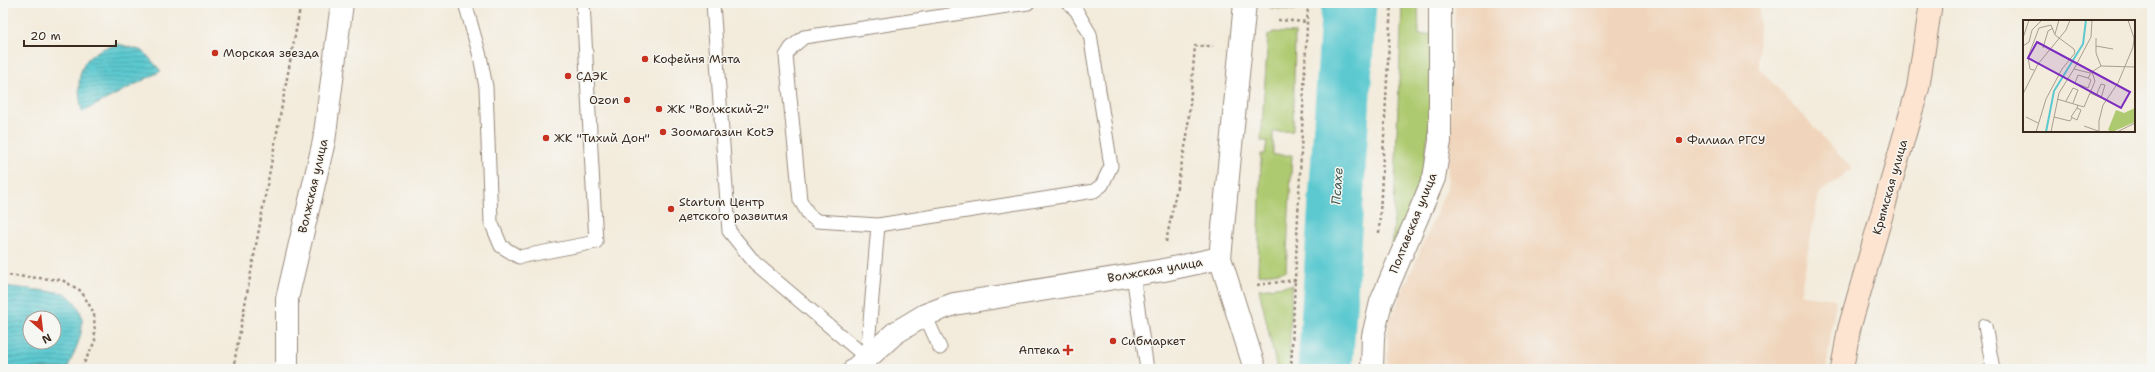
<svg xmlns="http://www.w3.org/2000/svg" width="2155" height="372" font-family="'Shantell Sans',sans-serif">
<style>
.built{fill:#f0d5bc}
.green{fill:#aeca70;stroke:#747a47}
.water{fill:url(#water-rules);stroke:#4c7a77;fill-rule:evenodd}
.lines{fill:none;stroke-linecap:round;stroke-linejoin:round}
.river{stroke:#5cc9d0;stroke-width:55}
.lane-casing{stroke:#978a7c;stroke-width:15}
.street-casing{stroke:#978a7c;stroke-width:24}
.secondary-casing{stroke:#978a7c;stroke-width:24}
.path{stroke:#978a7c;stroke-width:2.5;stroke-dasharray:3 3;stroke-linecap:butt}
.lane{stroke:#fff;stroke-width:13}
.street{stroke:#fff;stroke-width:22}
.secondary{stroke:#fde4d1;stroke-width:22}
.poi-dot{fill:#c8321e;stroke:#f6f6f2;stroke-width:1.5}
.labels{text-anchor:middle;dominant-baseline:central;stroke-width:3;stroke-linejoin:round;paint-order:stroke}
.poi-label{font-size:12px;fill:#3b2a1e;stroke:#f6f6f2;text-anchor:start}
.street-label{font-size:12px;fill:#3b2a1e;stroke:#f6f6f2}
.water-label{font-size:13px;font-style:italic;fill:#455a53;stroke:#f6f6f2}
.inset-river{fill:none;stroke:#5cc9d0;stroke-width:2}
.inset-road{fill:none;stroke:#a99e8f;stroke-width:1}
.view{fill:#7b2cbf;fill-opacity:0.15;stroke:#7b2cbf;stroke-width:2}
.inset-edge{fill:none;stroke:#3b2a1e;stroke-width:2}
</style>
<defs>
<pattern id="water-rules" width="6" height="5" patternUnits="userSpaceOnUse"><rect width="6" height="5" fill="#5cc9d0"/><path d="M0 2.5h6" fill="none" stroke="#4da3a8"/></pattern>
</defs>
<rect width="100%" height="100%" fill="#f6f6f2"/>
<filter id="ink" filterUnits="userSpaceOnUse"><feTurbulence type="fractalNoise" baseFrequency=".025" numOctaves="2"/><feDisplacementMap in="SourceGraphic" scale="8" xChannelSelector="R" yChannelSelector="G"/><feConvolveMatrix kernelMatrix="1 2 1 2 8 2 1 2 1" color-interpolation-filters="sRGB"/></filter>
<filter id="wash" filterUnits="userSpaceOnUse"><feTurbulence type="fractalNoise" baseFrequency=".012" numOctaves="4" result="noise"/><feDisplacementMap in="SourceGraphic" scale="16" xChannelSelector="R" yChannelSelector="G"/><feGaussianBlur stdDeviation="0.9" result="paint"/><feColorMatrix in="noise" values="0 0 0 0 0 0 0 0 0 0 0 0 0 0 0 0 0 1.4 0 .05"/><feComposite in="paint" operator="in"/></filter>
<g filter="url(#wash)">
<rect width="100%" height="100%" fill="#f3ebdb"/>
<path class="built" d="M1455,3H1760L1758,57L1760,69L1852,169L1819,193L1800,295L1836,299L1826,369H1387L1389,323L1447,188Z"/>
<path class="green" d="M1267,3H1295V10L1271,8Z
M1402,3H1418L1419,35L1432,34L1430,118L1424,166L1392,262Z
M1274,32L1295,33L1293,131L1273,132V155H1292L1286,271L1258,275L1261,154H1265L1267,141H1261L1268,35Z
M1292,285L1289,369H1277L1259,289Z"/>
<path class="water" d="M119,44L143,51L161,71L82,112C78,92 75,65 95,53C102,48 111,46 119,44Z
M3,286L65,293C95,315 79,341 67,369H3ZM30,318H54V342H30Z"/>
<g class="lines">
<path class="river" d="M1325,369L1349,3"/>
</g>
</g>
<g filter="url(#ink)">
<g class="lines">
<defs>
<path id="lane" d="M465,3L480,56L486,87L491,222L501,246L519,257L596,242L583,3
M713,3L729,231L755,263L867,358
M1028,3L804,37L791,48L786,56L800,200L809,215L817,221L878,225L1094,191L1102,185L1111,166L1090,34L1076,10L1068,3
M1133,275L1147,369
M925,315L940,348
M1985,326L1993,369
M867,358L878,225"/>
<path id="street" d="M1220,258L1255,369
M287,369V299L324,141L342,3
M855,369L895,333L925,315L954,304L1164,270L1220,258L1245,3
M1372,369L1373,336L1381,302L1434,178L1440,141V3"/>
<path id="secondary" d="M1842,369L1849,329L1918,88L1931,3"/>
</defs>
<use href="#lane" class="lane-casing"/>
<use href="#street" class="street-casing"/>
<use href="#secondary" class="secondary-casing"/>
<path class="path" d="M1278,20L1308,22
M1379,233L1391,3
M1166,242L1187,137L1195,46H1213
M3,275L62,280L81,291L94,313L95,341L81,369
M1257,285L1295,280L1308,3
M233,369L301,3
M1291,369L1295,279"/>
<use href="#lane" class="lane"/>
<use href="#street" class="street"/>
<use href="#secondary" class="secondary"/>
</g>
</g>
<g class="poi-dot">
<circle cx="215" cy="53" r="4"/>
<circle cx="645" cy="59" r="4"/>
<circle cx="568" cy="76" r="4"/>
<circle cx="627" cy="100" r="4"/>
<circle cx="659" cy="109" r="4"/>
<circle cx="663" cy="132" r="4"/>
<circle cx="546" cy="138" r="4"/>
<circle cx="1679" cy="140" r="4"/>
<circle cx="671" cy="209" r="4"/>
<circle cx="1113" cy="341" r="4"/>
<path d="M1066 344h4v4h4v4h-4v4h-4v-4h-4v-4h4z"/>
</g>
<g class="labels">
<g class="poi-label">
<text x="223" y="53">Морская звезда</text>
<text x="653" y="59">Кофейня Мята</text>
<text x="576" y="76">СДЭК</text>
<text x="619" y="100" text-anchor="end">Ozon</text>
<text x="667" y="109">ЖК "Волжский-2"</text>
<text x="671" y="132">Зоомагазин KotЭ</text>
<text x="554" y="138">ЖК "Тихий Дон"</text>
<text x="1687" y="140">Филиал РГСУ</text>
<text x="679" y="202">Startum Центр<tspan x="679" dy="14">детского развития</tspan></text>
<text x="1121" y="341">Сибмаркет</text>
<text x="1060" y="350" text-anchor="end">Аптека</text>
</g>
<g class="street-label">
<text transform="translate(313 186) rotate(-77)">Волжская улица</text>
<text transform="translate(1890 187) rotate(-74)">Крымская улица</text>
<text transform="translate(1413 223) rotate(-68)">Полтавская улица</text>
<text transform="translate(1155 270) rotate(-10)">Волжская улица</text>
</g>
<g class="water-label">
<text transform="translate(1337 186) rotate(-86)">Псахе</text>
</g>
</g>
<g transform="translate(2023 20)">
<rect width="112" height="112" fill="#f3ebdb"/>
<path d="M112,88V102L89,112L85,110L93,90L101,93Z" fill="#aeca70"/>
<path class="inset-river" d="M23,112L31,71L60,24L63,0"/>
<path class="inset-road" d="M32,14L36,0M0,18L6,0M73,18V33L78,46M0,26L6,22L9,10L19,0M73,26L90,29M20,28L25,11L30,8M78,46L112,47M51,49L68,17L69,0M11,50L7,49L5,37L16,8L28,5L32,15L51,29L52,33L39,49L23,79L13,112M65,58L68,60L65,68L52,63L55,55L65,58L68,53M67,73L83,80M0,74L15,44L43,10L47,0M73,76L78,64L82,65L78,78M34,79L61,87L72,61L69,52M43,81L50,68L55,70L50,83M54,88L48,97L54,100L58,90L54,88L55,85M3,97L15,103M31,97L47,101L49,98M61,106L78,112M28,112L36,73L51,49L67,53L78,46M76,112V101L80,85L95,63L110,27L111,18L105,0M94,112L112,103"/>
<path class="view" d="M14,22L107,72L98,88L5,38Z"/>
<rect width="112" height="112" class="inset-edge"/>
</g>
<rect width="2155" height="372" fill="none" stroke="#f6f6f2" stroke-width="16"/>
<g transform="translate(42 330) rotate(152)"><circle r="19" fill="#f6f6f2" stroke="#aba49d"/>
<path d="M0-3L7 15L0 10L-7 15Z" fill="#c8321e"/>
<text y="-6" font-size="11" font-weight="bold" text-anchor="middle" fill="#3b2a1e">N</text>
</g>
<path d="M24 40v6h92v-6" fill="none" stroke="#3b2a1e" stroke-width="2"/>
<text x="30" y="40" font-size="12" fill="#3b2a1e" stroke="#f6f6f2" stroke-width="3" paint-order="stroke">20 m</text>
</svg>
